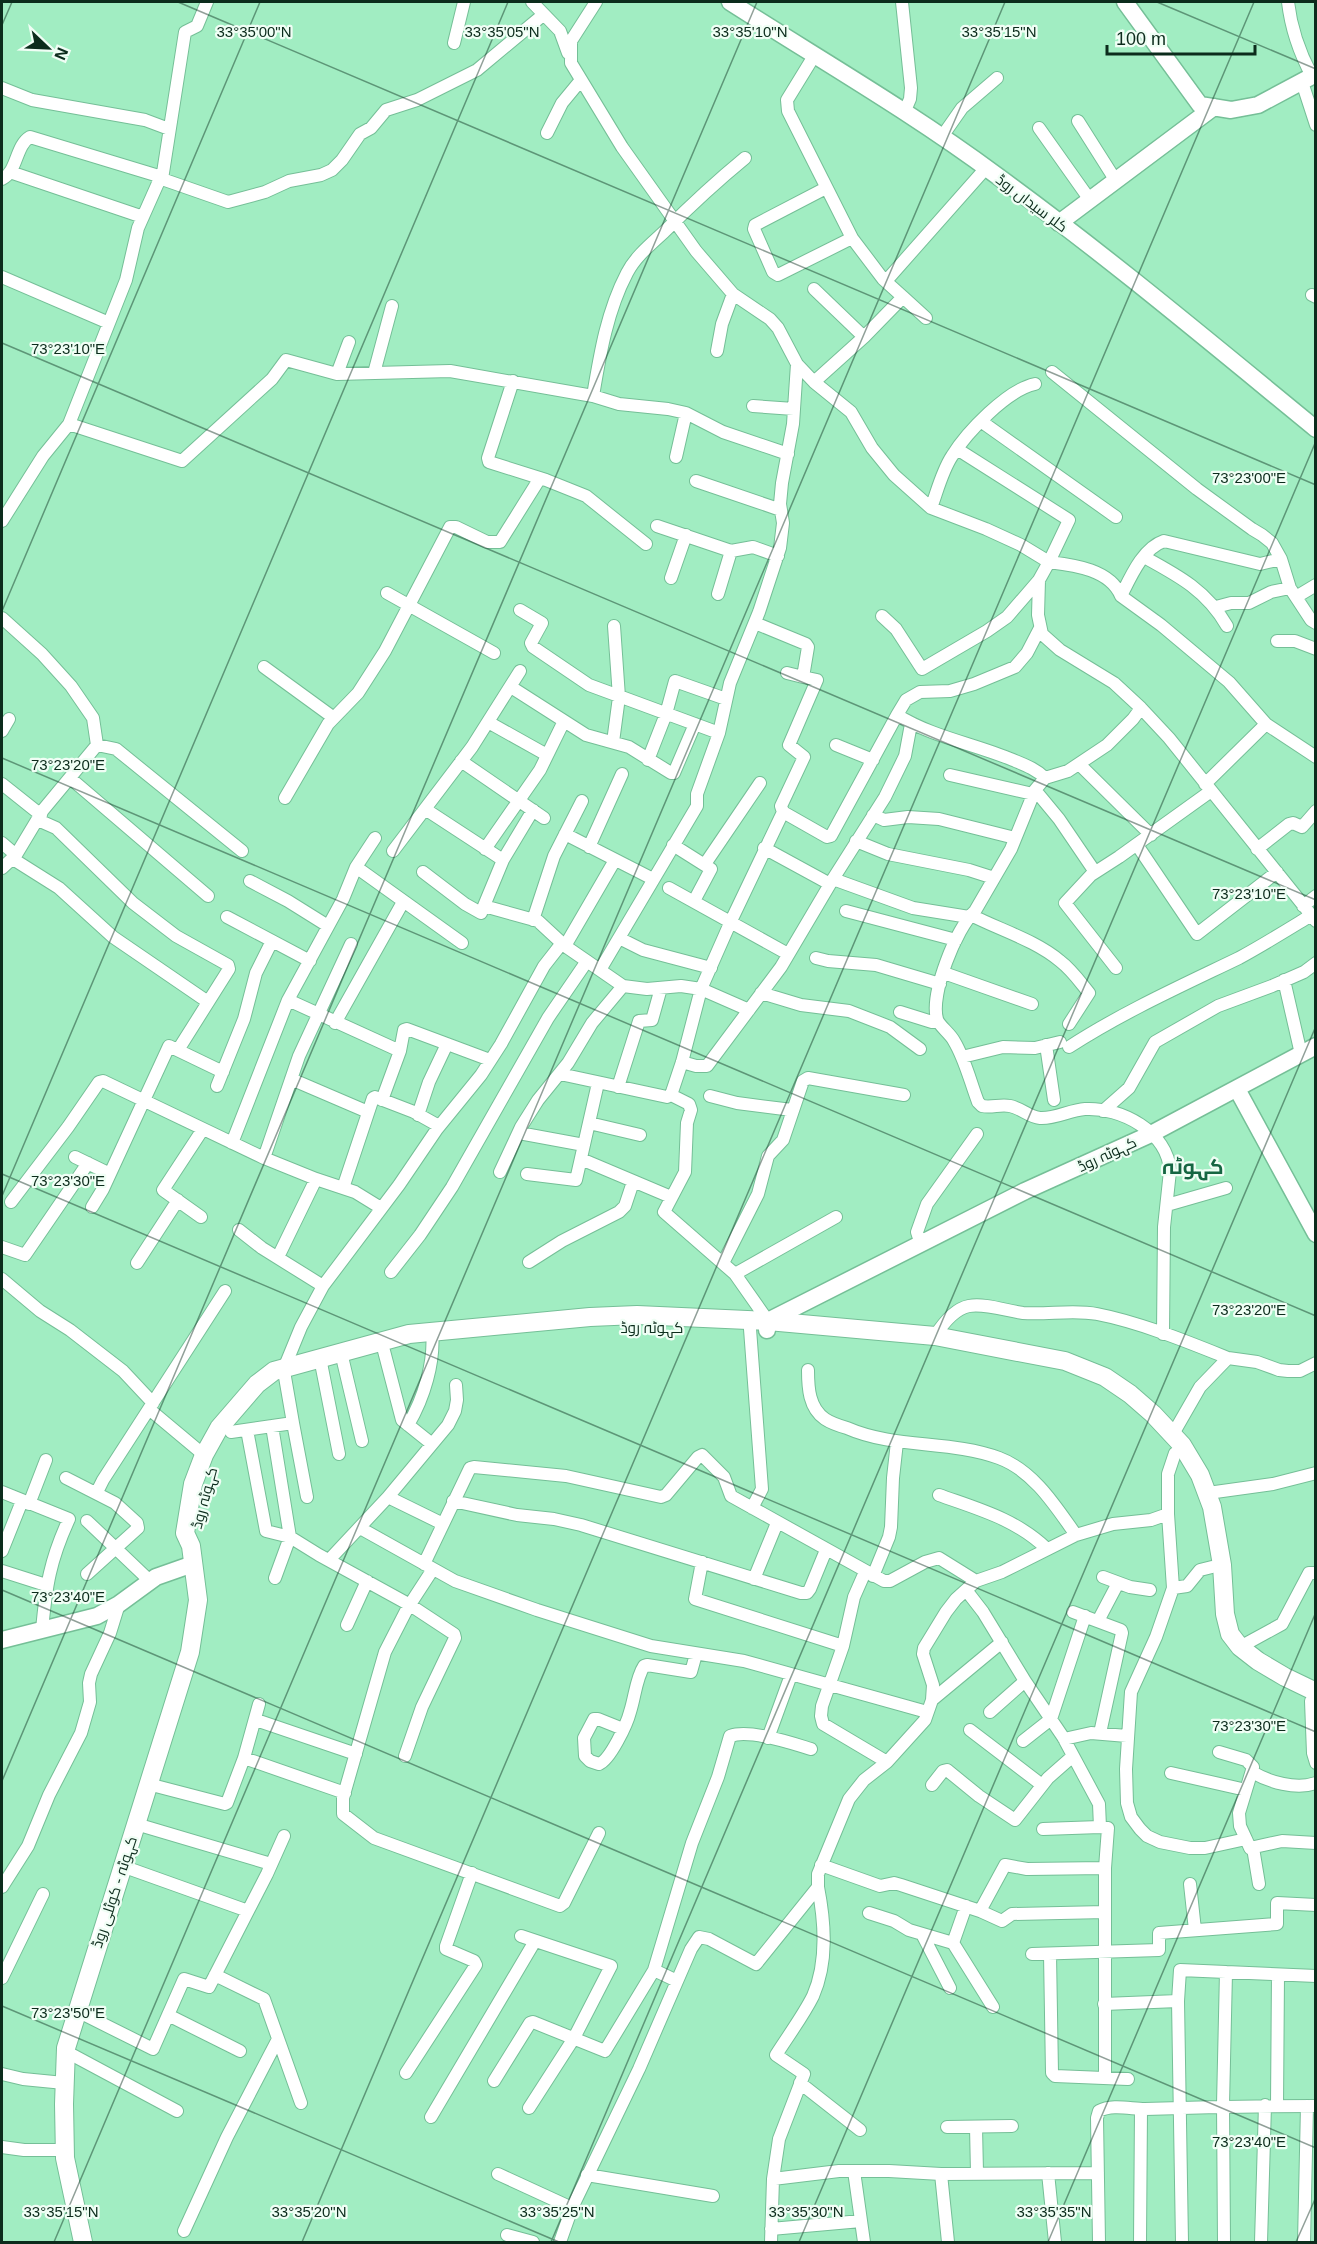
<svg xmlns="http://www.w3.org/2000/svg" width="1317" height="2244" font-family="Arial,Cairo,sans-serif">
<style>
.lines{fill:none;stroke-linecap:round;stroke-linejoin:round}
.street-casing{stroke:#75bf97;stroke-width:14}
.secondary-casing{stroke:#75bf97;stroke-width:19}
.primary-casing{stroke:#75bf97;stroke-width:20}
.street{stroke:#fff;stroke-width:12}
.secondary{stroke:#fff;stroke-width:16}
.primary{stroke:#fff;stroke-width:18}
.ticks{fill:none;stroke:#0c2c1c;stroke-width:1.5;stroke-opacity:0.45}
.labels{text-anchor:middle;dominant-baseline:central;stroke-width:4.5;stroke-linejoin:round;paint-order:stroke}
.street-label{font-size:15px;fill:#0c2c1c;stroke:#f0fef5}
.district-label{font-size:21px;font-weight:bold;fill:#156642;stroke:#f0fef5}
.ticks-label{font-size:15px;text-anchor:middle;fill:#0c2c1c;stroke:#f0fef5;stroke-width:4.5;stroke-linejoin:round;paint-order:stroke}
</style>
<rect width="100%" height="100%" fill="#a1edc2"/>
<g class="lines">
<defs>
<path id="street" d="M532,2L560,31L568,53
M596,2L571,41V63L622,147L696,251L733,294L770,319L778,328L797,364L814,382L851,412L872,448L894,475L931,508L986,529L1021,545L1049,562L1039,580L1038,615L1042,634L1060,650L1114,683L1141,708L1169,738L1316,921
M902,2L911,88L910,99L904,113
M1288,2C1291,28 1299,52 1312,76
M454,43L464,2
M1302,82L1316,125
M2,88L32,100L145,120L169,129
M1078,121L1116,181
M1039,128L1090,200
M547,133L562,103L581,80
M941,138L962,108L997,78
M10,172L143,217
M2,179C18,171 15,146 30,137L162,177
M162,179L185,32L197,26L207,2
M826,188L755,225L754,229L773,272L778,275L852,238
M2,277L109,323
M886,281L986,168
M814,289L864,337
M1312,295L1316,297
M903,297L926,318
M717,351L722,324L733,294
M1052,372L1197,489L1252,529L1262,535L1272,543L1281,559
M374,373L392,306
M337,374L349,342
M513,381L488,458L489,462L546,480L586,496L646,544
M814,382L864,337L903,297L883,279L852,238L788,111L787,100L814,56
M593,396C600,354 607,311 627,273C635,257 651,244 664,232C690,206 717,181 745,158
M753,406L794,409
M982,422L1116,517
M69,424L182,461L272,379L286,360L337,374L450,371L593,396L619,404L668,409L686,413L723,432L788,454
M957,449L1069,520L1049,562C1073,565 1110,569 1121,596C1131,576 1143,548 1164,541L1260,564L1281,559L1290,588L1311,620L1316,623
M676,457L686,413
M696,481L781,510
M931,508C937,492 942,471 952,456C967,432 1007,390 1035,384
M2,521L43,456L69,424L126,280L138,228L158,183L162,179L228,202L265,192L289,181L321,175L332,170L342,160L360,134L371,128L386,110L417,100L477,70L543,15
M657,526L731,551L718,594
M731,551L753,547L778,556
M1144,557C1179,576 1207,591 1227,626
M671,578L686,535
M387,593L494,653
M1121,596L1161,625L1229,682L1266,724L1316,757
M1296,597L1316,585
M1216,607L1231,603H1249L1271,592L1290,588
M520,610L542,623L531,643L533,647L589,685L719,733
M882,616L896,629L922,669L987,631L1007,617L1039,580
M2,618L42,654L71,686L93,718L97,745L43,810L16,855L2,868
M1040,628L1027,653L1015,667L974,684L950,691L920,692L906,700L897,715C932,737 975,744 1013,760C1025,765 1036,769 1045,778
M1277,641H1295L1316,649
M264,667L334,718
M787,673L803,677
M511,687L586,735L629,747L671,773H674L695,724
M1141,708L1133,719L1107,745L1068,771L1045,778L1035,790L1011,849L975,911C956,928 930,994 937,1019C939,1026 950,1033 954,1041C965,1059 970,1081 978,1102L982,1106C992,1108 1000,1104 1010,1106C1021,1108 1029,1117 1040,1118C1055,1119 1070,1110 1085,1109C1121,1107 1168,1132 1170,1171L1164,1227L1163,1334
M488,722L547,755
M2,731L9,719
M613,742L619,697L614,626
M97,745L116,749L242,851
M836,745L873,760
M648,760L666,714L675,681L726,699
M461,761L544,818
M1079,764L1151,835
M950,775L1033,794
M70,778L208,896
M2,784L41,815
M1205,784L1266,724
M1035,790L1059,819L1095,872
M285,798L328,724L358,693L385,651L450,527H456L487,542H500L540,478
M425,809L503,860
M783,812L827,837L831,836L897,715
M873,815L884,820L908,817L939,819L1015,838
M38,820L56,828L133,903L176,936L228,965L229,969L178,1050
M565,834L653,879
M856,841L888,854L969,870L994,878
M2,843L16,855
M673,845L711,869L694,901
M1137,845L1197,934L1277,872
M589,847L622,774
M764,848L830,884
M485,849L540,770L564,721
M1257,849L1289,824L1293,823L1302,827L1316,811
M393,851L472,747L520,671
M13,859L59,888L113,937L208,1002
M705,864L760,783
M356,867L462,943
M423,872L465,904L481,913L503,860L533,810
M833,879L913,908L969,917
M250,881L288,901L328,926
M669,888L788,954
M484,906L538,921L565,946L623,986L647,989L681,986L701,989L749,1010
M1303,906L1316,896
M846,911L956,940
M971,915C1000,930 1035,940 1060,961C1072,970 1080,982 1089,993L1069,1024
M227,917L310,961
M533,920L554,856L582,801
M619,938L643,950L711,968
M565,946L615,860
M816,958L828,961L876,965L940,984
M1116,968L1065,903L1091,875L1119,857L1211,791
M600,970L697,806V794L719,733L730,683L759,612L780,548L783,523L780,504L782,483L793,424L797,364
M944,973L1032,1004
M1284,980L1301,1054
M761,993L801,1005L849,1011L890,1027L920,1049
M288,1000L400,1051
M900,1012L932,1022H937
M335,1023L403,902
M1046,1045L1054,1100
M1069,1047C1123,1012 1181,986 1239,958C1263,945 1287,930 1310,916
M962,1057L1003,1047L1035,1048L1060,1042
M682,1062L696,1066H707L781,967L833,879L885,797L905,756L911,724
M560,1074L667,1097L671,1095L682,1062L701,989L731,921L783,812L781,806L804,757L789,745L817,680L803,677L808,647L806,644L755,623
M291,1079L368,1112
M217,1086L244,1019L256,973L272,941
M618,1087L639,1021L652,1020L661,988
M671,1095L689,1104L691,1110L687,1123L685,1172L664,1212L735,1274L768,1321
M710,1096L737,1103L792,1110
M382,1100L400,1051L404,1030L407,1029L490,1060
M1103,1111L1129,1088L1155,1042L1218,1006L1272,986L1304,972L1316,963
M418,1115L429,1082L447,1044
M589,1123L640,1135
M519,1133L584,1145
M232,1143L288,1000L343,899L356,867L375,838
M75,1157L110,1174
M264,1158L299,1056L351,944
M581,1159L671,1197
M500,1172L521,1127L538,1100L568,1063L592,1023L623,986
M527,1174L576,1180L598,1083
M343,1188L373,1098L375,1097L414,1112L439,1126
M11,1202L68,1127L99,1082L103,1081L264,1158L316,1179L355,1192L381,1208
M1167,1205L1226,1188
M92,1207L103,1189L169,1046L223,1072
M201,1217L163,1190L203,1129
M239,1230L262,1248L323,1286
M921,1244L917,1232L927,1204L977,1134
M2,1247L25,1255L88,1163
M278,1257L316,1179
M529,1262L562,1241L619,1212L625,1206L633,1182
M137,1263L178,1200
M723,1263L758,1194L768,1156L783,1140L803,1081L808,1078L904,1095
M391,1272L420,1235L452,1187L548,1018L587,961
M735,1274L836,1217
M2,1279L40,1311L70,1330L123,1371L153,1403
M750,1329L762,1489L752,1508
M935,1336C942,1325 954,1309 969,1306C985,1303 1007,1311 1023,1313C1048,1315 1073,1309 1097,1314C1139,1322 1188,1342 1228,1358L1200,1387L1173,1434
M384,1351L402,1420L432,1444
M320,1358L339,1454
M1228,1358L1257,1362L1279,1370L1288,1371H1300L1316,1363
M343,1361L362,1441
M285,1366L301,1327L323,1286L399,1185L437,1129L481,1075L501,1044L544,966L562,943
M808,1370C808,1388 809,1408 825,1419C831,1423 840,1426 847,1428C895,1449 950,1440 999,1458C1034,1471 1056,1507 1076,1535
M149,1409L204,1455
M293,1423L307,1497
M408,1425C424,1398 435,1362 432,1331
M272,1426L290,1537L319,1555L410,1605L454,1634L455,1638L422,1707L405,1756
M247,1430L266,1531L290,1537L275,1578
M231,1432L293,1423L285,1377
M66,1478L115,1503L137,1523L138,1528L87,1574
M2,1492L69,1519C50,1560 46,1586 42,1630
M97,1492L103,1480L225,1291
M1208,1493L1273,1484L1316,1473
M939,1495C978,1509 1016,1519 1047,1549
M388,1497L443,1524
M453,1501L517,1515L554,1519L581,1525L801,1593H807L810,1589L826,1550
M29,1504L46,1460
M1168,1514L1173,1588L1156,1637L1131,1692L1126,1769L1127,1803L1131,1817L1140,1829L1147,1836L1160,1842L1190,1848H1205L1246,1839L1250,1848L1282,1841L1316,1843
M87,1521L150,1581
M360,1528L455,1581L537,1610L651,1646L744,1661L927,1712
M2,1551L22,1501
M329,1560L388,1497L448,1425L455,1411L457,1400L456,1385
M702,1562L695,1599L843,1646
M424,1564L470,1468L474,1467L566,1476L661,1497L666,1495L698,1457L702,1455L724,1477L731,1496L884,1581H890L925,1562L939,1558L976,1581
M433,1569L407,1609L385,1652L343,1798V1814L374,1838L560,1906L564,1903L599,1833
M2,1571L46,1585
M865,1572L854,1597L843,1646L822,1706L821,1716L823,1724L887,1762
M873,1576L889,1537L891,1527L893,1478L897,1442
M1103,1577L1130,1587L1150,1590
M754,1579L777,1523
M1173,1588L1187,1586L1200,1570L1212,1567
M966,1590L983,1612L1025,1681L1063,1737L1099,1804L1100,1827L1108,1828L1105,1868V2078
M1073,1612L1121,1630L1122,1633L1100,1733
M1098,1621L1118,1583
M347,1625L367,1581
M1240,1647L1282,1624L1309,1573H1316
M932,1700L1002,1642
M1311,1701L1313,1753L1316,1763
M990,1712L1025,1681
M256,1720L356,1754
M623,1729L598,1719H594L584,1738L585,1756L590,1761L599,1764C610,1760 627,1724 630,1712C635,1697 636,1678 644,1666L647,1665L691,1672L696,1654
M970,1730L1042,1785
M768,1738L791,1675
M1064,1739L1091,1733L1127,1736
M1023,1741L1051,1719L1085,1616
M1219,1752L1246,1760L1253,1767L1239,1813L1240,1826L1246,1839
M244,1758L345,1793
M1252,1772C1269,1782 1296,1790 1316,1783
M1171,1773L1246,1790
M148,1784L225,1804L227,1803L244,1758L259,1704
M932,1785L943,1771L947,1770L979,1796L1015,1820L1048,1778L1073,1756
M136,1824L271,1864
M1043,1829L1100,1827
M1253,1848L1259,1884
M821,1865L880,1886L894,1883L901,1885L980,1911L1002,1921L1012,1914L1105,1912
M122,1866L248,1911
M1190,1884L1195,1930
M2,1887L28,1846L49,1795L81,1733L90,1702L89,1683L91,1674L110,1633L119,1604
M966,1906L953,1943L993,2007
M980,1911L1005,1865L1027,1869L1105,1868
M869,1913L894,1921L909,1930L953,1943
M922,1934L950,1988
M521,1936L611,1966L574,2038L529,2108
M1032,1954L1159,1950V1933L1277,1924V1903L1316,1905
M1050,1954L1052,2073L1055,2076L1128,2079
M654,1970L692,1843L718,1777L730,1736C750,1729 791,1743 811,1749
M215,1975L264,1999L301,2103
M2,1978L43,1894
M1178,2001L1182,2242
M1104,2004L1178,2001L1180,1970L1316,1976
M77,2011L153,2049L184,1979L209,1987L267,1874L284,1836
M168,2015L240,2051
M65,2051L177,2111
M406,2073L476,1965L474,1961L446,1949V1946L472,1873
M2,2074L23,2079L64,2083
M494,2081L530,2023L533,2022L605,2051L654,1970L677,1981
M800,2083L860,2130
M1277,2105L1278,1975
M431,2117L535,1941
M947,2127L1012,2126
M976,2127L977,2173
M2,2147L24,2150H65
M854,2171L864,2242
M1048,2173L1055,2242
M498,2174L572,2208
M941,2174L948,2242
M587,2175L713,2196
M773,2179L839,2171H889L941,2174L1098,2173
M771,2229L861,2221
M184,2231L227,2137L278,2039
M507,2235L533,2242
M560,2242L572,2208L639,2069L691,1949L699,1937L709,1939L756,1964L818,1887V1874L849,1799L864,1780L887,1762L925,1720L932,1700L933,1685L923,1654L924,1648L946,1612L956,1599L976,1581L1002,1572L1076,1535L1113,1524L1151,1520L1168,1514V1474L1175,1453
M771,2242L773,2179L779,2139L804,2074L776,2055C788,2036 803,2016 813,1996C828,1962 825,1923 818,1887
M1099,2242L1097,2118L1099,2111C1112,2104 1131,2109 1145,2109C1202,2107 1258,2106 1316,2106
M1140,2242L1141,2109
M1224,2242L1223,2105L1226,1972
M1261,2242L1265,2105
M1304,2242L1307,2106"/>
<path id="secondary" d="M730,2C819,59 911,112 996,175C1106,255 1211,343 1316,429
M1125,2L1200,105L1231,110L1258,105L1316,74
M1059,223L1214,107
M1237,1089L1316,1234
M767,1330L768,1321L1025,1191L1151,1134L1316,1046
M2,1640L97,1616L119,1604L156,1577L193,1564"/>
<path id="primary" d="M83,2242L65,2158L64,2104L66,2048L190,1652L198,1600L191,1546L185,1533L193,1484L204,1455L219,1428L257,1384L274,1371L409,1334L590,1317L637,1315L768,1321L935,1336L1065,1361L1105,1377L1130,1394L1153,1414L1182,1445L1200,1475L1212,1507L1222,1565L1225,1614L1230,1634L1240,1647L1258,1661L1285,1677L1316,1692"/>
</defs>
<use href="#street" class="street-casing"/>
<use href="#secondary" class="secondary-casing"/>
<use href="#primary" class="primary-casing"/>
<use href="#street" class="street"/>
<use href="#secondary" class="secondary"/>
<use href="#primary" class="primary"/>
</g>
<path class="ticks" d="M178,2L1316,485M1157,2L1316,69M2,25L12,2M2,343L1316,900M2,611L260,2M2,758L1316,1316M2,1174L1316,1732M2,1196L508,2M2,1590L1316,2148M2,1781L757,2M2,2006L559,2242M54,2242L1005,2M302,2242L1254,2M551,2242L1316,441M799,2242L1316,1026M1048,2242L1316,1612M1296,2242L1316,2197"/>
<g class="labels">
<g class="street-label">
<text transform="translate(1032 203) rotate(37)">کلر سیداں روڈ</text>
<text transform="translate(1107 1154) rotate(-25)">کہوٹہ روڈ</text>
<text x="652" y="1327">کہوٹہ روڈ</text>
<text transform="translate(204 1498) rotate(-75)">کہوٹہ روڈ</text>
<text transform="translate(114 1892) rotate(-72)">کہوٹہ - کوٹلی روڈ</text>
</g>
<g class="district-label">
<text x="1193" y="1166">کہوٹہ</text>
</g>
</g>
<g class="ticks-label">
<text x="254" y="37">33°35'00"N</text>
<text x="502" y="37">33°35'05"N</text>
<text x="750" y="37">33°35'10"N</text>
<text x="999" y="37">33°35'15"N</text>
<text x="68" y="354">73°23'10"E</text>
<text x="1249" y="483">73°23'00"E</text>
<text x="68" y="770">73°23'20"E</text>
<text x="1249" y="899">73°23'10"E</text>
<text x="68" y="1186">73°23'30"E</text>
<text x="1249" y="1315">73°23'20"E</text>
<text x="68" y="1602">73°23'40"E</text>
<text x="1249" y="1731">73°23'30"E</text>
<text x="68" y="2018">73°23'50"E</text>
<text x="1249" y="2147">73°23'40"E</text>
<text x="61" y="2217">33°35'15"N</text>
<text x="309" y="2217">33°35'20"N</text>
<text x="557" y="2217">33°35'25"N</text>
<text x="806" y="2217">33°35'30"N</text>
<text x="1054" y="2217">33°35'35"N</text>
</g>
<rect width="1317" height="2244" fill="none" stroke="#0c2c1c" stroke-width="6"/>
<g transform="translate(48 48) rotate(113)" stroke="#f0fef5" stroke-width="4.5" paint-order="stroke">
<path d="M0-4.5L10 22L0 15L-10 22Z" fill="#0c2c1c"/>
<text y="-9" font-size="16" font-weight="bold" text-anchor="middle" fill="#0c2c1c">N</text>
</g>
<path d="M1107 45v9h148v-9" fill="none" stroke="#0c2c1c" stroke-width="3"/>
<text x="1116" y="45" font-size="18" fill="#0c2c1c" stroke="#f0fef5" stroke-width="4.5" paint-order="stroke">100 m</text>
</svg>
